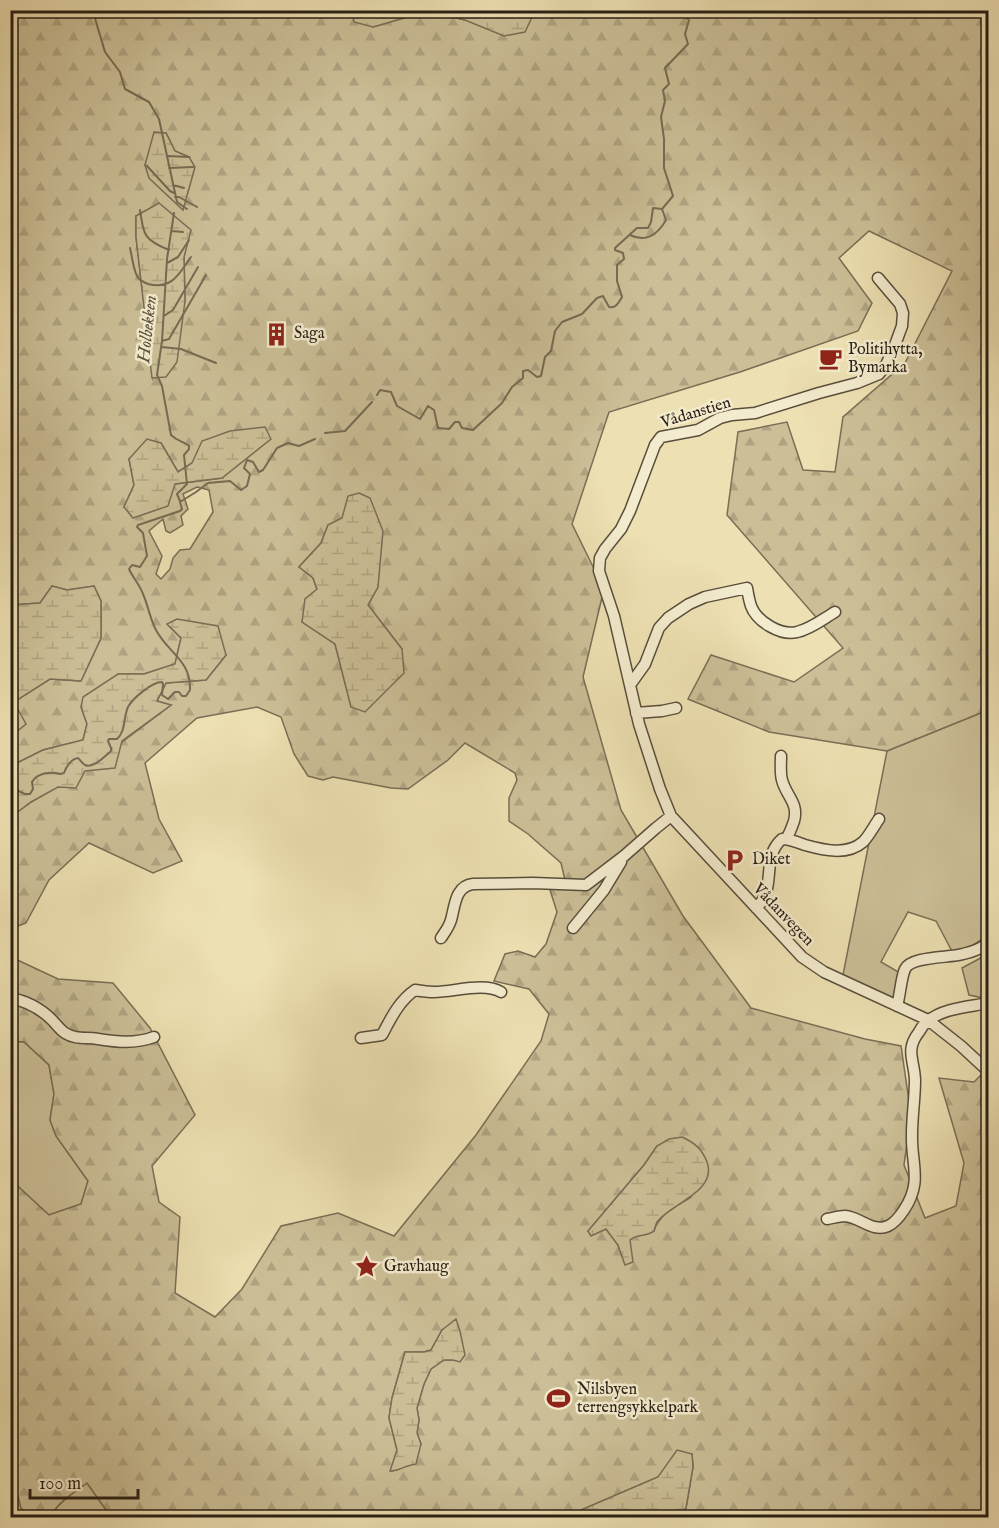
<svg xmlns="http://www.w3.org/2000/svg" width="999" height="1528" font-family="'IM FELL English',serif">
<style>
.grass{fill:#ccbf97;stroke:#7a6e56;stroke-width:1.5}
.forest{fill:url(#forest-firs);stroke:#7a6e56;stroke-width:1.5;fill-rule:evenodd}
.wetland{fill:url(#wetland-marsh);stroke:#7a6e56;stroke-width:1.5}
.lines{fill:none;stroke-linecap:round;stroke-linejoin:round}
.stream{stroke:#766b52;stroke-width:2}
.minor-casing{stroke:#594e3c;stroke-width:13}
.minor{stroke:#f3ebcd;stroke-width:10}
.labels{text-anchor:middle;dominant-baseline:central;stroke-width:5;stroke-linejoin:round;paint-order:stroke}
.poi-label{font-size:16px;fill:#281e14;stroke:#f3ebcd;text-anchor:start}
.street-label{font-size:16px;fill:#281e14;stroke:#f3ebcd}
.water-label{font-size:18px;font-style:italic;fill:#5c513e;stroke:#f3ebcd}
</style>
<defs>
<pattern id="forest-firs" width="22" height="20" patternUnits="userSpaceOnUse" patternTransform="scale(1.5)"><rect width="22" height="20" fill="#ccbf97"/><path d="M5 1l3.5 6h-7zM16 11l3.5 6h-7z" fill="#afa481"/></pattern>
<pattern id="wetland-marsh" width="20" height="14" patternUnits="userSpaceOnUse" patternTransform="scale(1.5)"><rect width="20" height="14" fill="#ccbf97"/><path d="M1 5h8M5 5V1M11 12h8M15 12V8" fill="none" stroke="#afa481"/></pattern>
</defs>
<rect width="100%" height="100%" fill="#ede0b2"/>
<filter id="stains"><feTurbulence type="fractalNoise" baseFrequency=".00333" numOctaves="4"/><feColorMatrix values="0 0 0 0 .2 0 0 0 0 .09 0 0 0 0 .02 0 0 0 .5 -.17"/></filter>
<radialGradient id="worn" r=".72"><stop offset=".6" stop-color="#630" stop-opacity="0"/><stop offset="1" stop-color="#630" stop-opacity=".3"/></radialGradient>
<path class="grass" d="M988,710V935L955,957L936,921L908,912L881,962L902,974L894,1000L842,980L887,751Z
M988,954V999L969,995L962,968Z
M11,1041L24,1042L49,1065L54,1094L50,1120L56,1136L88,1181L81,1204L49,1215L11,1180Z
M87,1483L109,1514L124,1517L50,1518C58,1502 73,1493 87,1483Z
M10,1490L18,1496L21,1508L31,1516L30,1517H11Z"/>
<path class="forest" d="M360,10L353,16L373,27L428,11L465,20L533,16L525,11H988V710L887,751L769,732L688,699L711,655L794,682L843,648L727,515L738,432L787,422L803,470L835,472L843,417L905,363L952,271L869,231L839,258L872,303L858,331L740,372L609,412L572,524L604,589L583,677L621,810L683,916L751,1008L865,1039L901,1046L911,1115L904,1165L925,1218L956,1206L964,1163L939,1078L974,1082L988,1068V1279H986L988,1282V1517H676L686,1508L693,1467L692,1454L658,1477L581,1510L579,1517H124L109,1514L87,1483C73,1493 58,1502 50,1517H30V1516L21,1508L18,1496L11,1490V1180L49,1215L81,1204L88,1181L56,1136L50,1120L54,1094L49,1065L24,1042L11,1041V957L58,979L113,983L150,1028L195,1115L152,1166L159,1202L180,1217L175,1293L215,1317L242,1289L281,1226L338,1213L394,1236L476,1135L541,1041L549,1014L529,989L494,981L505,954L518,951L535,957L546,944L557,912L550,890L565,880L561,863L528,834L509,821V798L517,780L515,773L465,743L448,760L408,789L391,788L333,777L323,780L308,776L294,754L281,717L257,707L197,718L145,763L159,819L182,861L153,873L89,843L49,880L26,923L11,929L10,817L31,802L85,770L171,705L157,701L166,683L206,680L226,655L167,624L181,638L175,664L144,674H118L81,707L87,724L83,740L43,750L11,766V732L16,733L13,702L50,679L81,681L101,638V601L94,586L67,590L52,586L40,603L11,605V11ZM166,133L175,151L189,157L145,165ZM136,216L190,230L184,257L185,301L153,378L136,237ZM161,443L178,472L192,463L222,478L175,484L124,507L134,485L129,459ZM197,487L209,490L213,512L190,549L180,550L173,558L170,569L161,579L156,574L162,556L149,531L163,519L166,531L170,533L183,525L181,516L188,509L183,494ZM342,518L378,587L368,605L402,649L351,706L335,644L302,622L317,589L313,578L299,567L321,543L328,525ZM657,1146L691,1197C677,1206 659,1214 654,1231C644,1237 642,1234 634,1236C626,1239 626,1257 625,1264L618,1245L606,1229L591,1235L588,1231L644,1165ZM442,1330L453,1360H444L431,1369L424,1384L417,1408L419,1420L417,1433L421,1444C413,1455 406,1471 391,1471L397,1450L389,1418L392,1398L405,1352H424L431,1350Z"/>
<path class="wetland" d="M360,11L525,10L533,15L525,32L504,36L465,20L428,11L373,27L354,22L353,16Z
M154,132L166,133L175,151L189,157L195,167L183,210L149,178L145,165Z
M159,203L191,230L184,257L185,301L177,362L166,377L152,378L136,237V216Z
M265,427L271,439L222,478L175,484L168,506L133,518L124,507L134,485L129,459L147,439L161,443L178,472L192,463L202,441L230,431Z
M359,493L370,498L383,531L378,587L368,605L402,649L404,673L365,712L351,707L335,644L302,622L305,599L317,589L313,578L299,567L321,543L328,525L342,518L348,496Z
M52,586L67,590L94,586L101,601V638L81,681L50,679L14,702L26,724L15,733L11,732V605L40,603Z
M177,619L218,626L226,655L206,680L166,683L157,701L171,705L122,741L115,768L85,771L76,788L58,787L31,802L11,817V766L43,750L83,740L87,724L81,707L83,697L118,674H144L175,664L181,638L167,624Z
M682,1137C695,1143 702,1149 707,1162C718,1192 669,1204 657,1222C656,1224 654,1230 654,1231C645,1237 636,1234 630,1240L633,1262L625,1265L618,1245L606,1229L591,1236L588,1231L644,1165L657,1146L669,1139Z
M456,1319L460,1331L465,1355L460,1362L453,1360H444L431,1369L424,1384L417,1408L419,1420L417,1433L421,1444L416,1464C406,1465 399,1471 390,1471L397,1450L389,1418L392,1398L405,1352H424L431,1350L442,1330Z
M677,1450L692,1454L693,1467L686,1508L676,1517H579L581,1510L658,1477Z"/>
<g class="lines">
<path class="stream" d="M94,10V15L105,52L120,72L125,89L149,102L159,119L177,202L187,209
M168,156L189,157
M147,166L170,191L174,193
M169,168L193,167
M173,185L184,188
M175,197H179L197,207
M140,210C144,236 144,240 169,250
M174,213L167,259L162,341L157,375L162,386L171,435C178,442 184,441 189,446V449L184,455L187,484L177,494L180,501
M172,231L183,232
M630,235C646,243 658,234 666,220L662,209
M130,248C132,256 133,268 137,276C139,280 143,282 148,284C172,290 179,274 191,257
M167,263L178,257L189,240
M164,316L173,310L198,267
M162,341L169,339L206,275
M162,347L181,349L216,363
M377,395L380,390L391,392L397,406L420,419L428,406L434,410L438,428L449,429L455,422H459L462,428L473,430L502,403L512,387L523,378V371L528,370L537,377L541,376L545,357L551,351L555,331L562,322L582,314L597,298L603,296L609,307C616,309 619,302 622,297L617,281V265L624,259L623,253L615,250V248L637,228H648L651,222L653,208L662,209L673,196L664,168V139L661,117L665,101L663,90L669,84L665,68L688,44L685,34L689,20L682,15L681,10
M325,433L345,431L372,402
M10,791L14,789L25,794H30L33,789L32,782C37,773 51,771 60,774L64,773C66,767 71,759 78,758C80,760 82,763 85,765C93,769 105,756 111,751V748L108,741L109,739H117C126,731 123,718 128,707C133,698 152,682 162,682L163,684L162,695L168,699L175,692H179L182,696H186L190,690C191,660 168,653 156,630C150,619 148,605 143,594C140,585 133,578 129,569L132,565L140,567L147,556L143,533L137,527L138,525L180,511L182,509L180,502L196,492L208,483L230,481L241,490L247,486L250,474L244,468L247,460L253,462L259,472L263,470L277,448L288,443L299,446L315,439"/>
<defs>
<path id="minor" d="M878,278L900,304L903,313L902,326L895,345L886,365L879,374L857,383L819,393L755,413L732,415L720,418L698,430L661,437L655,445L630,511L621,529L605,549L600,558L599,571L614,616L639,724L660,789L671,816L802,957L824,972L928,1020L961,1046L988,1071
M630,685L645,664L659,628L668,618L689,604L705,597L747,588C748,594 749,600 751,606C757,622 781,636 797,632C811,629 823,619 835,612
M636,713L662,711L676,708
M781,756C781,763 780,773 782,780C786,796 799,803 794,821C792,827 790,833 786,839
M756,908C778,888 760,858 782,839C790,839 797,842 805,845C823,850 847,856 863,842C869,836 874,826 879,819
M573,928L604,890L621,862
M441,938C445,932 449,927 451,920C455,906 455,886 473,884L533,883L586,885L624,856L656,828L671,816
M10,998C27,1001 40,1008 52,1020C56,1024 60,1030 65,1033C76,1040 86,1037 98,1039C117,1042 135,1044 154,1037
M897,1006C900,996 901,978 905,969C911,956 949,958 963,954C972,952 981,949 988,943
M361,1038L382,1035C391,1018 399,1001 415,990C421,991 428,992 434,992C454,992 484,982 501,992
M827,1219C833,1218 839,1216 845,1216C860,1217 873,1233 888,1226C895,1223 900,1216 904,1210C923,1181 911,1165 912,1134C912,1116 915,1098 915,1080C914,1059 905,1050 919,1032C921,1028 924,1024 928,1021C943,1008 969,1007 988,1003"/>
</defs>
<use href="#minor" class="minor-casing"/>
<use href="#minor" class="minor"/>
</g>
<defs>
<symbol id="building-bare" viewBox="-9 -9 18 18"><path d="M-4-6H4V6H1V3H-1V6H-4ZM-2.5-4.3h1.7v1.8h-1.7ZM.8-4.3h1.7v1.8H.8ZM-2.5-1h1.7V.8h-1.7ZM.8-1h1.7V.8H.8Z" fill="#8f2418" stroke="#f3ebcd" stroke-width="2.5" paint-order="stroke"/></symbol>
<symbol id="cafe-bare" viewBox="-9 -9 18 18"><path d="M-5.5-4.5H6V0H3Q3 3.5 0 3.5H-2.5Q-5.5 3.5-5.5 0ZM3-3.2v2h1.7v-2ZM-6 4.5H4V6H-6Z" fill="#8f2418" stroke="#f3ebcd" stroke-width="2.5" paint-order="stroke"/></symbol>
<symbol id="parking-bare" viewBox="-9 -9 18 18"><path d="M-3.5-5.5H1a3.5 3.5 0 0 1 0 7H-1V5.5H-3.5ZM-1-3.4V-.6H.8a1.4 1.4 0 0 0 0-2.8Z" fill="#8f2418" stroke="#f3ebcd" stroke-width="2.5" paint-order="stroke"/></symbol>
<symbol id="sight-bare" viewBox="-9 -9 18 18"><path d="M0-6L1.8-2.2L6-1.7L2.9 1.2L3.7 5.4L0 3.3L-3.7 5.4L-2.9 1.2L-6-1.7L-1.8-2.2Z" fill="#8f2418" stroke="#f3ebcd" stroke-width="2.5" paint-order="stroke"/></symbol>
<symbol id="stadium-bare" viewBox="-9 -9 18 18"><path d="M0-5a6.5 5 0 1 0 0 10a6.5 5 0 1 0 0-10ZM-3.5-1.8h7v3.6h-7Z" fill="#8f2418" stroke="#f3ebcd" stroke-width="2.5" paint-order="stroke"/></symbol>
</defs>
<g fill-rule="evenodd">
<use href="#building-bare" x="260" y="318" width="33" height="33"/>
<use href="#cafe-bare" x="814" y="342" width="33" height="33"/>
<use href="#parking-bare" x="718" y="844" width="33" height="33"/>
<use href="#sight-bare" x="350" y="1250" width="33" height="33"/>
<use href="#stadium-bare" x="542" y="1382" width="33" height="33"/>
</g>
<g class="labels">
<g class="poi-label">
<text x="294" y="334">Saga</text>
<text x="848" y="350">Politihytta,<tspan x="848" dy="18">Bymarka</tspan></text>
<text x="752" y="860">Diket</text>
<text x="384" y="1267">Gravhaug</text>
<text x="577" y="1390">Nilsbyen<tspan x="577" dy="18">terrengsykkelpark</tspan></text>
</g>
<g class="street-label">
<text transform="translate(696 413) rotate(-17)">Vådanstien</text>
<text transform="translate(783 915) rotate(46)">Vådanvegen</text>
</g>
<g class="water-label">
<text transform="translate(148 329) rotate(-84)">Holbekken</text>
</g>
</g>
<rect width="999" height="1528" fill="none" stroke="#ede0b2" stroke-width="36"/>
<rect x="12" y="12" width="975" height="1504" fill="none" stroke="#281e14" stroke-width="3"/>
<rect x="18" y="18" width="963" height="1492" fill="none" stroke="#281e14" stroke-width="1.5"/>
<path d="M30 1489v9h108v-9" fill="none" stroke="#281e14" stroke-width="3"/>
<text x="39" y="1489" font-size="18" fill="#281e14" stroke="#f3ebcd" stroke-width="4.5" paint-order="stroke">100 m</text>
<rect width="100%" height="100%" filter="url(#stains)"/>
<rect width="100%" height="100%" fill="url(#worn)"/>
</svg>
